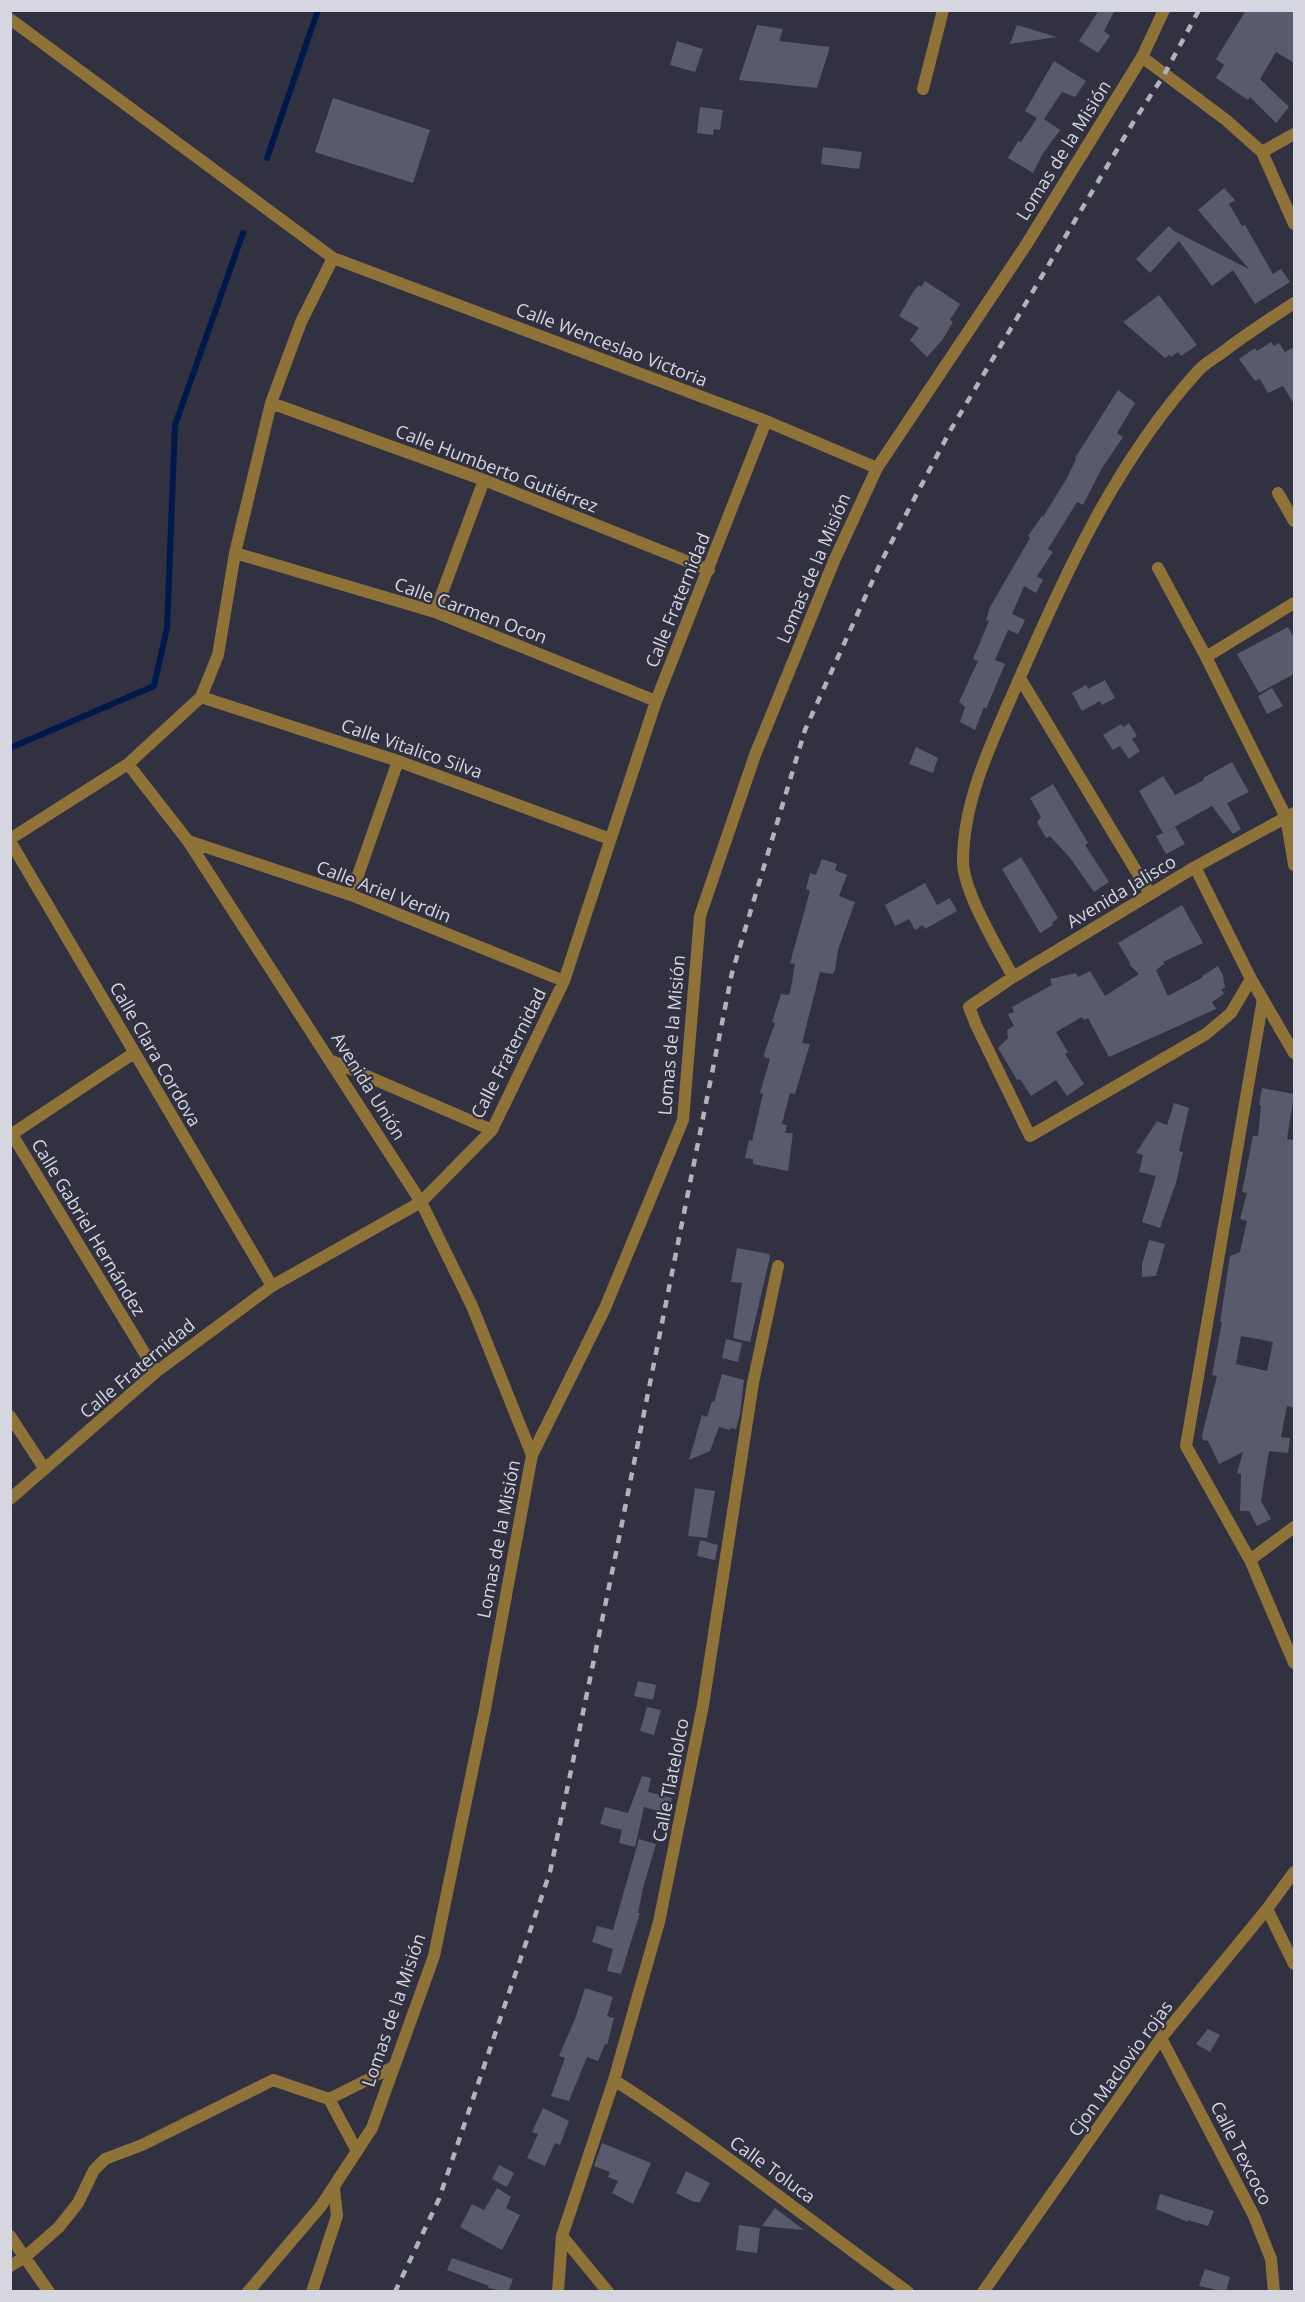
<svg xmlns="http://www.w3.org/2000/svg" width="1305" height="2302" font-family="'Open Sans',sans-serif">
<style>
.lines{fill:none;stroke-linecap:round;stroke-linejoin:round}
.stream{stroke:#00194c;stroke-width:6}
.building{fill:#595a6b;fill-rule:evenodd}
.minor{stroke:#8e7238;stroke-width:12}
.tertiary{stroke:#8e7238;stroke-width:12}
.rail{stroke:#b1b2bd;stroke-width:4.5;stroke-dasharray:8 8;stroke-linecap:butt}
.labels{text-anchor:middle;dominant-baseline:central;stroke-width:4.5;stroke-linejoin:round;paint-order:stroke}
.street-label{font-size:18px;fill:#d5d6e0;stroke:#313141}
</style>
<rect width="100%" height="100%" fill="#313141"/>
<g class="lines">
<path class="stream" d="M267,158L318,10
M10,748L154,686L167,628L175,425L243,233"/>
</g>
<path class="building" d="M1099,10H1115L1104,31L1110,36L1098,53L1079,41Z
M1246,10H1294V63L1276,52L1260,79L1289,107L1276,123L1250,97L1248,100L1216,78L1224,65L1216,59Z
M757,25L783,29L779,41L830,47L817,88L739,80Z
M1017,25L1057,37L1010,44Z
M677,41L703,49L695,72L670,65Z
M1054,61L1086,81L1075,97L1062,92L1044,119L1060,130L1042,155L1033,173L1008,158L1018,141L1021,142L1037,118L1025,111Z
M333,98L430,130L413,183L315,152Z
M700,107L723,110L720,130L714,129L713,135L697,133Z
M823,147L862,152L859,169L821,164Z
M1224,188L1235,200L1229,204L1242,226L1245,225L1273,274L1281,269L1290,282L1255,304L1233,270L1212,286L1179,241L1150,273L1136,259L1169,226L1174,231L1249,269L1198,210Z
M925,281L960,304L950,320L953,322L943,339L927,357L910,340L919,328L899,316L913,292L919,285L921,287Z
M1159,295L1197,345L1181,356L1178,352L1171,357L1169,355L1165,358L1123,322Z
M1271,342L1274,346L1279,343L1285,352L1294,347V404L1283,386L1268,393L1260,379L1255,381L1239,359L1255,348L1257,351Z
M1118,390L1135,403L1117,433L1123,437L1102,468L1083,505L1077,502L1048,549L1053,552L1037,576L1043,580L1036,593L1024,586L1012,614L1025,620L1018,634L1008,630L995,660L1005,664L986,709L984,707L975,730L960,722L965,707L959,702L978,661L973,659L989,621L986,620L990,607L1030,538L1028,536L1042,516L1043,517L1067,478L1076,459L1075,458Z
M1288,627L1294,637V674L1259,693L1237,654Z
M1105,680L1115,698L1102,705L1100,701L1082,711L1072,693L1086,685L1088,689Z
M1272,688L1283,706L1267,714L1258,696Z
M1129,723L1137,736L1132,739L1140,751L1129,759L1120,746L1113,750L1103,735L1121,724L1123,727Z
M916,747L938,758L933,773L909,764Z
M1232,762L1249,792L1227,803L1241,829L1233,834L1212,806L1167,831L1175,827L1185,844L1166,854L1156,836L1163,833L1139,791L1163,776L1175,795L1204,780L1203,778Z
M1053,784L1088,843L1085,845L1109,882L1094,892L1070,858L1050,836L1046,838L1037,822L1041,817L1030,798Z
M1021,857L1058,918L1052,923L1053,925L1040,933L1002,869Z
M822,859L837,864L835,870L847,875L839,896L855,902L838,950L835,970L833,974L820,972L802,1043L810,1044L795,1094L790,1093L782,1124L787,1125L785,1133H793L788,1171L753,1164V1159L745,1158L749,1140L752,1141L763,1094L760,1093L770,1059L764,1057V1054L775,1023L772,1022L781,994L788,995L790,993L795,964L790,963L810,891L806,889L810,873L816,875Z
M925,883L937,905L950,898L957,911L925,929L923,925L915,930L909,919L895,926L885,905Z
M1182,905L1203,943L1163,962L1164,964L1156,970L1168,996L1203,977L1202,976L1218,966L1223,976L1225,988L1221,989L1224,994L1212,1002L1216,1009L1109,1057L1088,1018L1084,1020L1082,1017L1056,1032L1068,1052L1065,1054L1084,1084L1067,1096L1056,1080L1031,1096L1020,1079L1017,1080L998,1048L1008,1038L1007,1030L1014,1026L1008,1014L1014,1012L1012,1007L1052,985L1050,979L1076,973L1078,977L1090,971L1105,996L1139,974L1129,964L1130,963L1118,943Z
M1262,1088L1294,1094L1287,1139L1294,1140V1408L1287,1406L1281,1437L1290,1438L1288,1453L1269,1451L1261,1501L1271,1519L1257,1526L1249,1511H1240L1241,1474L1237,1473L1243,1452L1219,1464L1208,1441L1203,1440L1202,1435L1217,1376L1212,1375L1222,1322H1220L1230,1256L1240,1252L1247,1221L1240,1219L1247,1193L1242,1192L1253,1136H1258L1261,1106L1259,1105ZM1241,1336L1273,1342L1267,1371L1236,1364Z
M1174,1103L1189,1108L1179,1151L1183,1152L1176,1183L1160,1228L1142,1222L1156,1176L1139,1172L1143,1155L1136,1153L1157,1121L1167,1125Z
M1149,1240L1165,1244L1156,1276L1142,1277V1264Z
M737,1248L769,1254L770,1257L750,1342L733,1338L742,1283L731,1282Z
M726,1339L742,1343L738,1362L722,1358Z
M722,1374L744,1380L740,1414L736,1429L730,1428V1430L719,1427L710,1451L689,1460L702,1415L707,1417L712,1401L714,1402Z
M695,1488L715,1491L707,1538L688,1536Z
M700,1540L718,1545L715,1560L697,1556Z
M638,1681L656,1685L653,1700L634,1696Z
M647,1707L661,1710L654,1735L640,1731Z
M642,1776L651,1778L648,1792L672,1798L668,1814L644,1807L635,1847L619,1843L622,1830L600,1824L605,1807L628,1813Z
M639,1839L656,1844L643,1888L638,1913H640L621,1974L607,1971L613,1949L592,1942L597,1926L613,1930Z
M585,1988L613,1997L607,2016L614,2018L607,2045L605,2044L598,2061L587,2057L569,2101L551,2096L565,2058L559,2056L575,2019Z
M1208,2029L1220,2035L1210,2052L1196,2044Z
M543,2108L569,2121L560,2145L555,2143L545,2166L527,2158L538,2134L532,2132Z
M602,2143L651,2163L633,2204L612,2193L618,2181L608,2177L610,2172L594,2166Z
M499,2165L514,2173L507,2187L492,2179Z
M686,2171L710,2183L700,2202H694L676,2193Z
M497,2188L511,2197L506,2208L520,2215L502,2250L460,2227L472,2204L484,2210Z
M1160,2194L1214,2211L1208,2226L1188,2220V2222L1156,2209Z
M775,2208L804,2230L762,2226Z
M739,2225L760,2228L757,2253L736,2250Z
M452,2258L513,2279L508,2292L488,2288L489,2286L447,2270Z
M1205,2269L1230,2277L1226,2292L1199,2286Z"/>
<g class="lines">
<path class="minor" d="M10,19L333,258L766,421L877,468
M1142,57L1226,120L1262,152L1294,224
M923,89L943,10
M1262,152L1294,134
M271,403L484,480L709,570
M1278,493L1294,521
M235,553L435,612L656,701
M1158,568L1206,657L1286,817L1294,865
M435,612L484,480
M1206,657L1294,603
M1020,678L1150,894
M201,697L398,761L610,839
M128,764L188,841L421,1202L472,1306L532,1455
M10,839L128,764L201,697L218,655L235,553L271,403L301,322L333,258
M10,841L272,1286
M188,841L351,895L564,981
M1195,867L1251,979L1294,1053
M351,895L398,761
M1013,977C998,948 963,892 963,861C963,799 993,740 1017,684C1065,574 1116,461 1198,371C1205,363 1215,358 1223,352C1246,334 1270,319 1294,303
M1251,979L1231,1013L1206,1034L1030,1136L976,1025L969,1007L1013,977L1195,867L1294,813
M1263,999L1186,1446L1250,1560L1294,1663
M332,1061L492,1130
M10,1131L156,1372
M12,1134L134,1053
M10,1416L44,1468
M10,1499L156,1372L272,1286L421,1202L492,1130L564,981L656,701L766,421
M1250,1560L1294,1527
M1267,1909L1294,1964
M1161,2038L1254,2216L1271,2259L1274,2292
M614,2080C716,2145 810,2221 908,2292
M329,2099L357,2151
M10,2236L49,2292
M562,2236L608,2292
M10,2266L25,2257L59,2227L78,2203L94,2170L105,2159L142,2145L273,2080L329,2099L393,2067
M312,2292L337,2216L334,2189
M558,2292L562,2236L614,2080L659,1922L703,1705L753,1383L778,1266
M983,2292L1161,2038L1267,1909L1294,1872"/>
<path class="tertiary" d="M248,2292L321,2206L372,2128L434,1956L485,1709L532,1455L605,1308L683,1120L700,916L755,755L834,561L877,468L1026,245L1142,57L1164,10"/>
<path class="rail" d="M395,2292L439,2199L550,1872L616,1553L732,973L805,730L881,562L950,431L1134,121L1164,75L1199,10"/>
</g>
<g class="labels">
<g class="street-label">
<text transform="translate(1063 150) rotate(-58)">Lomas de la Misión</text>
<text transform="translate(612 344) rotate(21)">Calle Wenceslao Victoria</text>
<text transform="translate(497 468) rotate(21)">Calle Humberto Gutiérrez</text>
<text transform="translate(813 568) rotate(-67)">Lomas de la Misión</text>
<text transform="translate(677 600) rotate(-68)">Calle Fraternidad</text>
<text transform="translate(471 610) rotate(20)">Calle Carmen Ocon</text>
<text transform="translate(412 748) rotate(19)">Calle Vitalico Silva</text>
<text transform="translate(384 891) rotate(21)">Calle Ariel Verdin</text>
<text transform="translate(1121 891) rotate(-31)">Avenida Jalisco</text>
<text transform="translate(671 1035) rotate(-85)">Lomas de la Misión</text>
<text transform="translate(508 1053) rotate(-63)">Calle Fraternidad</text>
<text transform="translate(156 1054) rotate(60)">Calle Clara Cordova</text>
<text transform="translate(369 1086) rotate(58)">Avenida Unión</text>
<text transform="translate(89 1227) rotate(59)">Calle Gabriel Hernández</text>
<text transform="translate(137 1368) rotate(-40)">Calle Fraternidad</text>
<text transform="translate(498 1539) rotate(-79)">Lomas de la Misión</text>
<text transform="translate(670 1780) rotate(-79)">Calle Tlatelolco</text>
<text transform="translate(393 2010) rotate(-71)">Lomas de la Misión</text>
<text transform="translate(1120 2068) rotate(-54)">Cjon Maclovio rojas</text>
<text transform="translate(1242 2153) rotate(63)">Calle Texcoco</text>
<text transform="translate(773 2169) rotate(36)">Calle Toluca</text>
</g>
</g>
<rect width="1305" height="2302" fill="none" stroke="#d5d6e0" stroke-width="24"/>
</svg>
